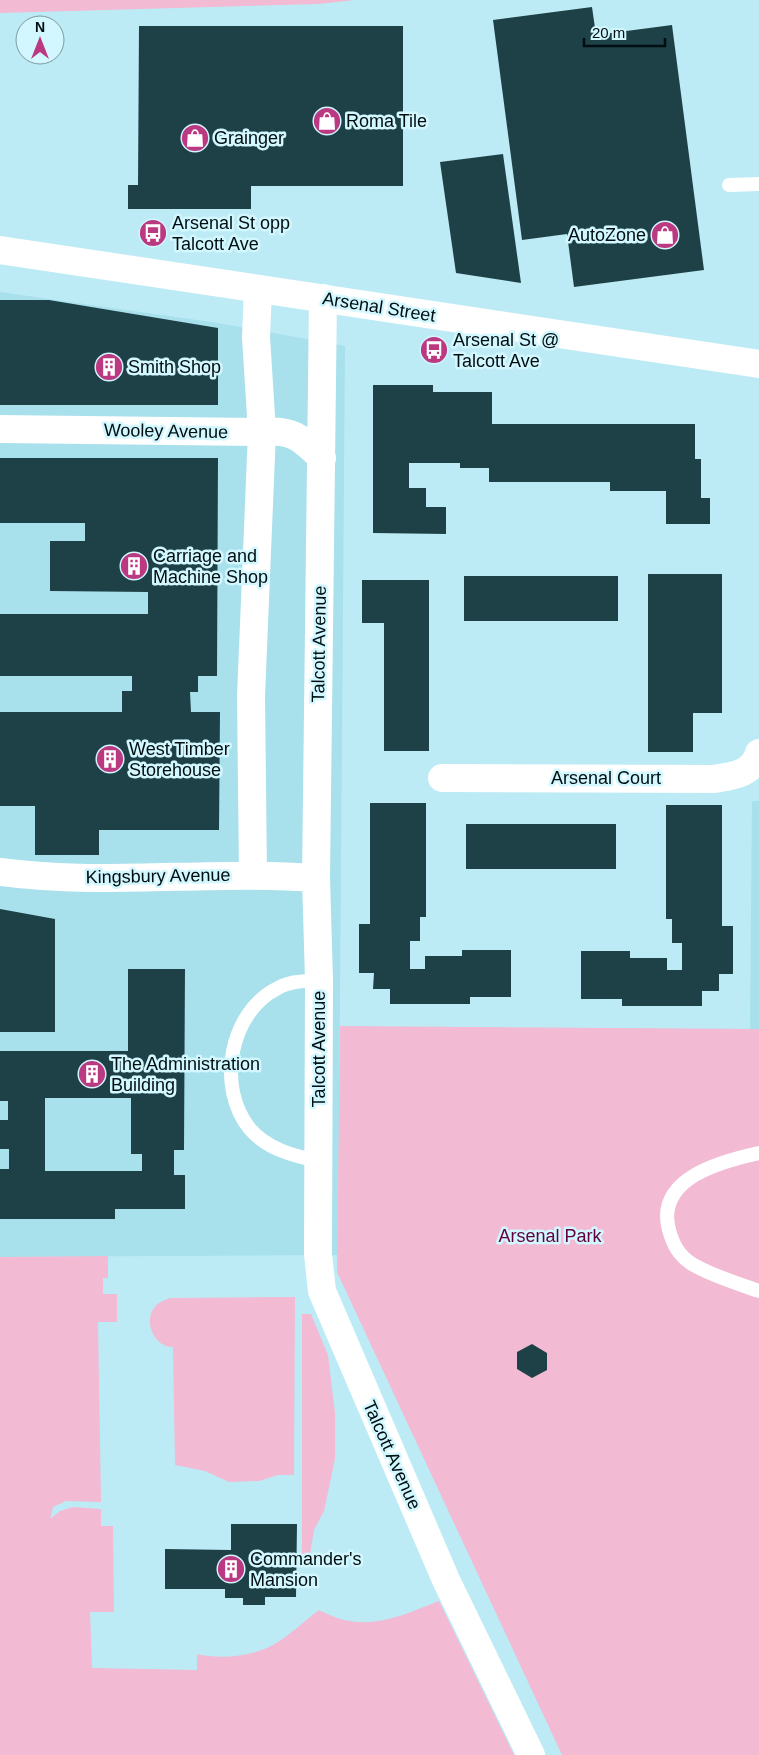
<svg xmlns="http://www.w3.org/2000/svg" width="759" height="1755" font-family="Helvetica,sans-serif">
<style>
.built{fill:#a8e0ec}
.green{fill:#f2bad3}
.building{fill:#1e4148;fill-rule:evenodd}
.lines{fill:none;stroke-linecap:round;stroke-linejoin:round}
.service{stroke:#fff;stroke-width:14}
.minor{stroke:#fff;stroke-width:28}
.secondary{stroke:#fff;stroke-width:28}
.labels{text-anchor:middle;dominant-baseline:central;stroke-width:5;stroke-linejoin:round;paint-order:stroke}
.poi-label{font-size:18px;fill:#010e11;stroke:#d2f7ff;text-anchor:start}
.street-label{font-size:18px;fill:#010e11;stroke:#d2f7ff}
.park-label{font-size:18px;fill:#62003e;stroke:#d2f7ff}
</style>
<rect width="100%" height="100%" fill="#bdebf5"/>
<path class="built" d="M0,292L218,323L345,346L338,1255L0,1257Z
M752,801H759V1029H750Z"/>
<path class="green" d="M0,0H355L318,4L0,13Z
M340,1026L759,1029V1755H562L337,1272Z
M108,1256V1278H103V1294H117V1322H98L101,1502L66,1501L53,1507L50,1519L60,1511L73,1507L101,1509V1526H113L114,1612H90L92,1668L197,1670V1654C219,1659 248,1657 269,1647C285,1640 304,1621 319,1610C363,1634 396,1618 439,1601L514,1755H0V1257Z
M295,1297L294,1475H278L259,1481L229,1482L205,1471L175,1465L173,1347C152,1347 141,1316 159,1303C162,1301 166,1300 170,1298Z
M302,1314H311L328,1355L335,1413V1459L324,1511L314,1530L310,1554H302Z"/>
<path class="building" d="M592,7L596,35L672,25L704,270L574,287L567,234L522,240L493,20Z
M139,26H403V186H251V209H128V185H138Z
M503,154L521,283L456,273L440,162Z
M0,300H49L218,328V405H0Z
M373,385H433V392H492V424H695V459H701V498H710V524H666V491H610V482H489V468H460V463H409V488H426V507H446V534L373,533Z
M0,458H218L217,676H198V692H190L191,712H220L219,830H99V855H35V806H0V712H122V691H132V676H0V614H148V592L50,591V541H85V523H0Z
M648,574H722V713H693V752H648Z
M464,576H618V621H464Z
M362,580H429V751H384V623H362Z
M370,803H426V917H420V941H410V969H425V956H462V950H511V997H470V1004H390V989H373L374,973H359V924H370Z
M666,805H722V926H733V974H719V991H702V1006H622V999H581V951H630V958H667V970H682V943H672V919H666Z
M466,824H616V869H466Z
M0,909L55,919V1032H0Z
M128,969H185L184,1150H174V1175H185V1209H115V1219H0V1169H9V1149H0V1120H8V1101H0V1051H128ZM45,1098H131V1154H142V1171H45Z
M532,1344L547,1353V1370L532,1378L517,1369V1352Z
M231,1524H297L296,1597H265V1605H243V1598H225V1589H165V1549L231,1550Z"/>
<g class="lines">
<path class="service" d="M729,185L759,184
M759,1153C722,1161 655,1178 669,1230C673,1244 678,1255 692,1264C712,1276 737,1283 759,1291
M318,1161C294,1156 267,1149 250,1129C216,1088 229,1012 278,988C290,981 306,981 319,980"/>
<path class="minor" d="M323,298L316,878L319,980L318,1254L322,1291L446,1580L531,1755
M0,429L262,432C293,429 301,438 322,458
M442,778L714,779C732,776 753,774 759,753
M0,872C105,886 211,870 316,878
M253,875L251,696L262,432L256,337L258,289"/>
<path class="secondary" d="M0,250L759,364"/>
</g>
<defs>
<symbol id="shop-disc" viewBox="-11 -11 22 22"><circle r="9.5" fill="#bb3981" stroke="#d2f7ff"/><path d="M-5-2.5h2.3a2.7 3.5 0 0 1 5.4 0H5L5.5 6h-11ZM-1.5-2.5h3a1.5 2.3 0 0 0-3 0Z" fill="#fff"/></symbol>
<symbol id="bus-disc" viewBox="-11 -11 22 22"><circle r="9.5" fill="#bb3981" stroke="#d2f7ff"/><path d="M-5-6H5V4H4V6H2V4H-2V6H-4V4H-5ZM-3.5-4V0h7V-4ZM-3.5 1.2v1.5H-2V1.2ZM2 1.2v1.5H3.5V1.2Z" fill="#fff"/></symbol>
<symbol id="building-disc" viewBox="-11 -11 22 22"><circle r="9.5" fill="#bb3981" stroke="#d2f7ff"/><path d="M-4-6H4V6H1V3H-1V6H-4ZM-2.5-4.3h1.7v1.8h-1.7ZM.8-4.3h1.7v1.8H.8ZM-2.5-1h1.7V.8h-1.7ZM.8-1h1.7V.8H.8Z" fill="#fff"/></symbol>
</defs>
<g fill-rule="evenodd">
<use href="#shop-disc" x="311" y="105" width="32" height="32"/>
<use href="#shop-disc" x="179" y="122" width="32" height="32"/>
<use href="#bus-disc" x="137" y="217" width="32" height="32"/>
<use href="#shop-disc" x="649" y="219" width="32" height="32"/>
<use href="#bus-disc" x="418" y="334" width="32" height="32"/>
<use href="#building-disc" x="93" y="351" width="32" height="32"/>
<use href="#building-disc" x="118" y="550" width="32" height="32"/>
<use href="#building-disc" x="94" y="743" width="32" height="32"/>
<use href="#building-disc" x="76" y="1058" width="32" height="32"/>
<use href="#building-disc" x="215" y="1553" width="32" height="32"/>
</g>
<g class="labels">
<g class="poi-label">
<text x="346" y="121">Roma Tile</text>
<text x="214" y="138">Grainger</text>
<text x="172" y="223">Arsenal St opp<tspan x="172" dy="21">Talcott Ave</tspan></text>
<text x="646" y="235" text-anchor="end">AutoZone</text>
<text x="453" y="340">Arsenal St @<tspan x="453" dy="21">Talcott Ave</tspan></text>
<text x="128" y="367">Smith Shop</text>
<text x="153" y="556">Carriage and<tspan x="153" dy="21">Machine Shop</tspan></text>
<text x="129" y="749">West Timber<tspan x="129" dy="21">Storehouse</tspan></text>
<text x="111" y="1064">The Administration<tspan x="111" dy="21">Building</tspan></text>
<text x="250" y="1559">Commander's<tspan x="250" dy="21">Mansion</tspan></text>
</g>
<g class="street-label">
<text transform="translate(379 307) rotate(9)">Arsenal Street</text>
<text transform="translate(166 431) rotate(1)">Wooley Avenue</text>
<text transform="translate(319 644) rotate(-89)">Talcott Avenue</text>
<text x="606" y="778">Arsenal Court</text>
<text transform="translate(158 876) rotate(-1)">Kingsbury Avenue</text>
<text transform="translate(319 1049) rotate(-90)">Talcott Avenue</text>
<text transform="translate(392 1455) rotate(66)">Talcott Avenue</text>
</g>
<g class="park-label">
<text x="550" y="1236">Arsenal Park</text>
</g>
</g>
<g transform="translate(40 40)"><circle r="24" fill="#d2f7ff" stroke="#7e9aa0"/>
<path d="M0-4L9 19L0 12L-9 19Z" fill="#bb3981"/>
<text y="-8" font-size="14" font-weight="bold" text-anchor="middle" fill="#010e11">N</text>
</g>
<path d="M584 38v8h81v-8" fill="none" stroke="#010e11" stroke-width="2.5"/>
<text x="592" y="38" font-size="15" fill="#010e11" stroke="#d2f7ff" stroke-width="4" paint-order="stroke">20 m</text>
</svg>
